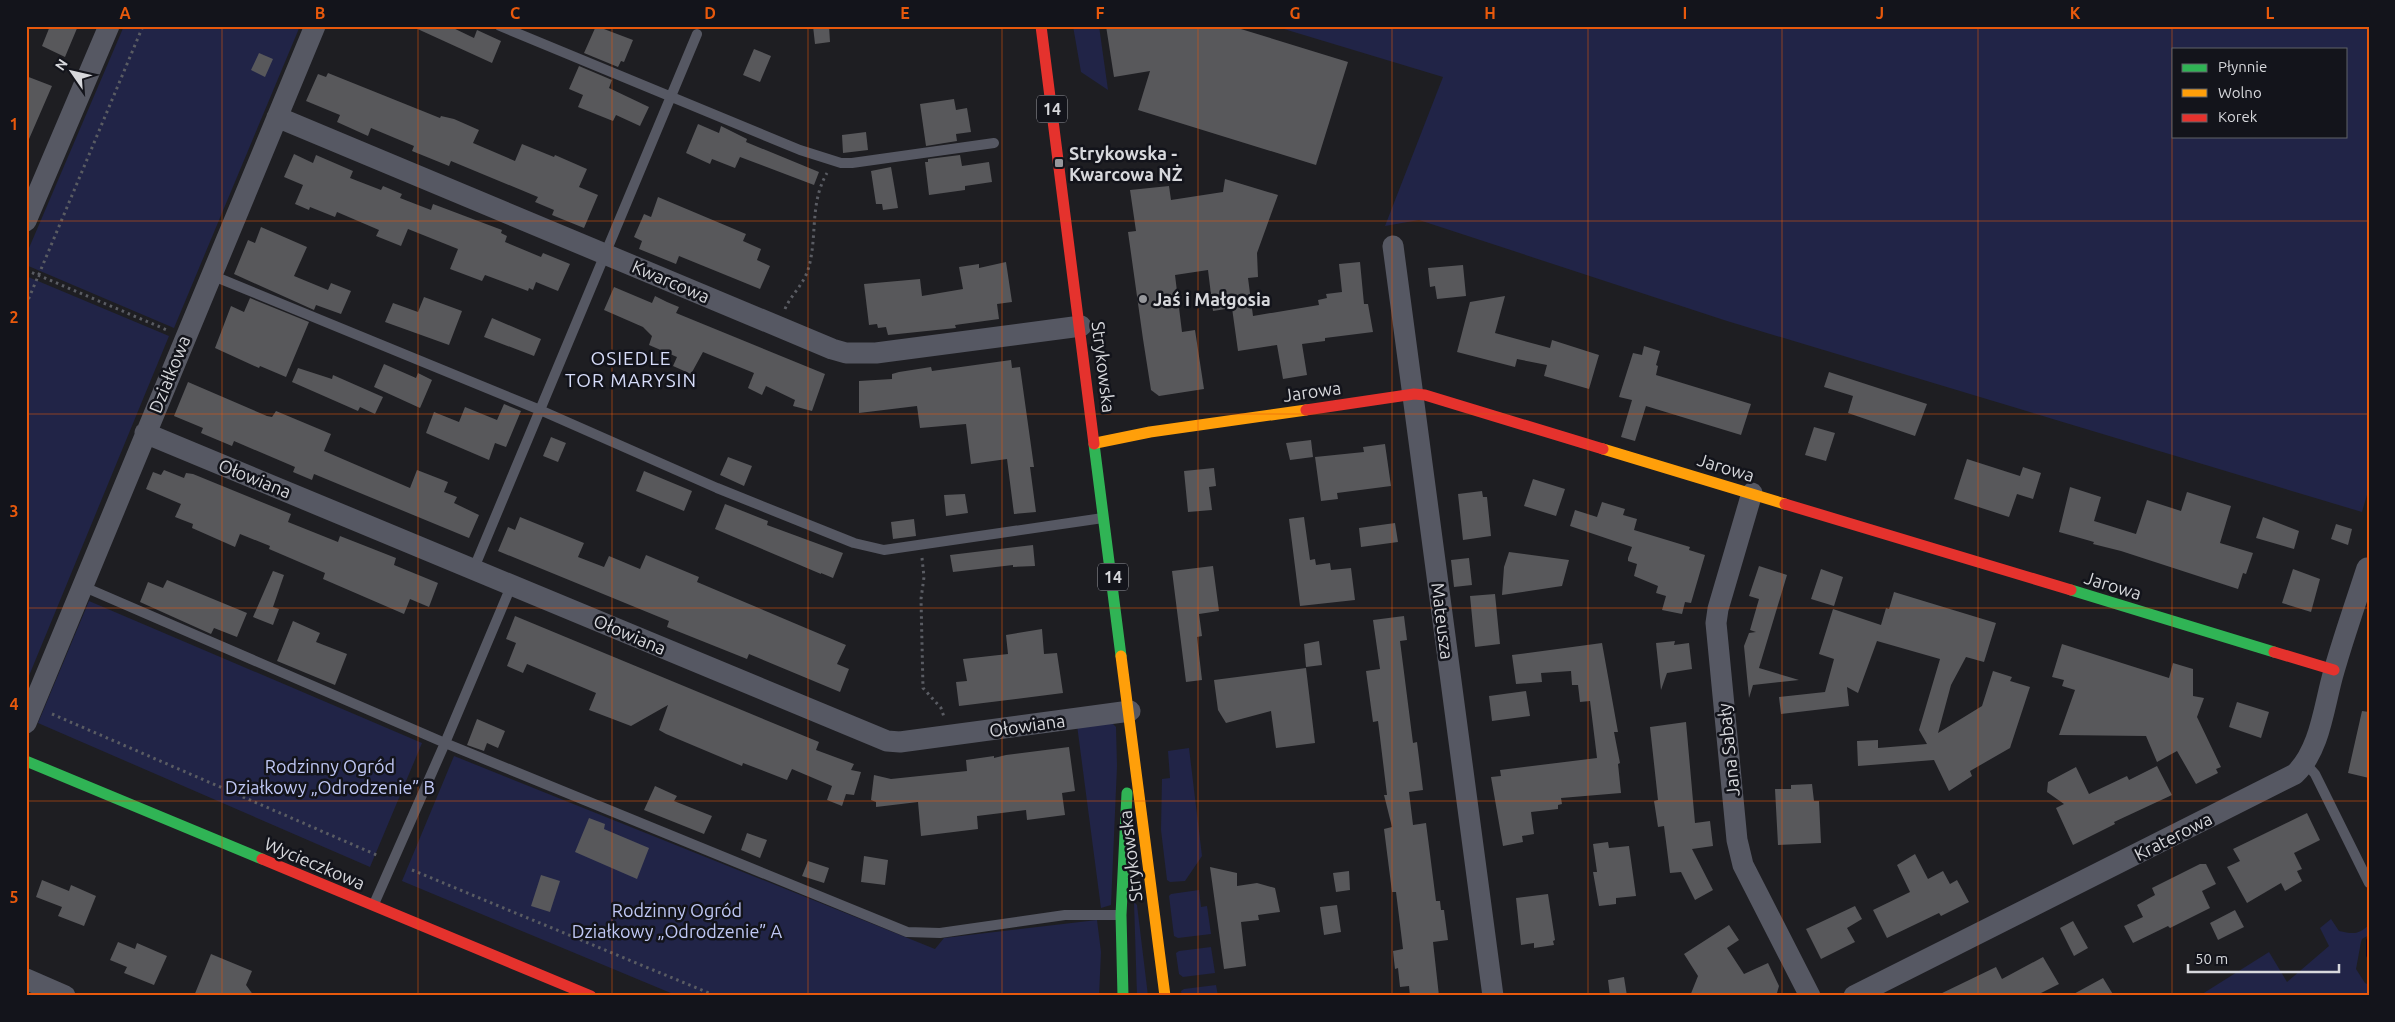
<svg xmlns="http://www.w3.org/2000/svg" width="2395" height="1022" font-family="Ubuntu,sans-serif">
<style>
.green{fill:#212447;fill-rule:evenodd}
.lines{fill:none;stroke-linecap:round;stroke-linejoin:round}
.stream{stroke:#080628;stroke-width:6}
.building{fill:#58585b}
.path{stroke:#5a5c63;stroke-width:3;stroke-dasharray:2.5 4;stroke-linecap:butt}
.lane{stroke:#565863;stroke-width:10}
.street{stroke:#565863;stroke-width:21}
.fast{stroke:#30b455;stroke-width:11}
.slow{stroke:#ff9f0a;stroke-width:11}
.jam{stroke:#e5322d;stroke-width:11}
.grid{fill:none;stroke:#e8590c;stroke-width:1;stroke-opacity:0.55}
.poi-dot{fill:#96979b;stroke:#13141b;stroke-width:2}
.labels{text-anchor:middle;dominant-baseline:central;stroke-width:5;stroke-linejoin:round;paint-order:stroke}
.shield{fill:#13141b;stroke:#9c9da2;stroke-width:1}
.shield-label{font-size:16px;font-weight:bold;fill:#d7d8dc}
.poi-label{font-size:18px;font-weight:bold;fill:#d7d8dc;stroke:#13141b;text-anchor:start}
.street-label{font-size:18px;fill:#d7d8dc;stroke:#13141b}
.park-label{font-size:18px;fill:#c0c8f5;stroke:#13141b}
.neighbourhood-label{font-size:19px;letter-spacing:1px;fill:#d6dcf9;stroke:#13141b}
.neatline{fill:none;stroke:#e8590c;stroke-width:2}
.grid-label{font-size:16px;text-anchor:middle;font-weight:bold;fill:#e8590c}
</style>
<rect width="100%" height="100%" fill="#1e1e22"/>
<path class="green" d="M124,26H300L174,328L26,265V255Z
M1073,26H1099L1108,90L1081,72Z
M1274,26H2369V488L2362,512L1727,321L1419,220L1385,226L1443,77ZM2174,49H2346V136H2174Z
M26,276L169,336L26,683Z
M89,601L422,743L370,867L38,723Z
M1112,723L1116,727L1117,766L1111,905L1101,908L1077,725Z
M1189,748L1202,856L1185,881L1170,882L1167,880L1161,830L1162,779L1170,778L1168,751Z
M454,756L935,949L944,938L1097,920L1101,952L1099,996H678L402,881Z
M1199,890L1201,907L1207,906L1211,934L1178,938L1174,936L1169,896L1171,894Z
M1134,902L1137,905L1148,996H1137Z
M2331,919L2339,931C2353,934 2358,935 2369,925V935L2362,939L2361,942L2356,969L2365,983L2369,985V996H2199L2269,952L2287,982L2329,946L2320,928Z
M1211,947L1215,973L1183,977L1179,974L1176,953L1179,951Z
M1216,985L1218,996H1182L1181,991L1184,989Z"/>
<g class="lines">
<path class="stream" d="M2369,941V955"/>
</g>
<path class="building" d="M50,26H78L65,57L42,46Z
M411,26H449L474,38L477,30L501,41L492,63Z
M596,26L633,40L624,62L621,61L618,67L584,53Z
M813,26H829L830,42L815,44Z
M1106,26H1231L1348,62L1316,165L1138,110L1150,71L1114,77Z
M754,49L771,56L760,82L743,75Z
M259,53L273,59L265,77L251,70Z
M579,66L612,80L609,88L649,107L640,126L616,115L613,121L578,107L583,95L569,89Z
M328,73L440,118L441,116L454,119L479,130L473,143L515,161L522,144L554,157L555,155L587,169L579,187L598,195L584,228L552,215L554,210L535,202L538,197L451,161L449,166L412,151L414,146L371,128L368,136L337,122L340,115L306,101L318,74L326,77Z
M26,76L52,86L26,146Z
M954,99L956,110L967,108L971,132L956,134L957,141L926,146L920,104Z
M698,124L719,133L721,126L747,139L746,142L819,172L814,185L740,157L735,168L712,159L710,164L686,153Z
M866,132L868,150L843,153L842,135Z
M294,154L313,163L316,155L353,171L350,178L381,190L383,186L402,194L400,198L431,210L433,204L502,230L501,233L507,236L505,242L541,257L543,253L570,264L558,291L536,282L533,290L529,288L528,291L485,275L482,281L450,269L458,249L408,229L401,246L376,236L379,230L337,212L335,217L310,207L309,210L295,204L303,185L284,177Z
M960,155L962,166L989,162L992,182L965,186V190L929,195L925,162H928V159Z
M891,167L898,208L883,210L882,204H876L871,171Z
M1225,179L1278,195L1257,253L1258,277L1248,278L1253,316L1319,305L1318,300L1327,298L1326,294L1342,292L1339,264L1360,262L1364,304H1368L1373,332L1325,338V341L1302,344L1307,375L1283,379L1277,345L1238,351L1232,308L1213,311L1208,270L1175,275L1182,332L1195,330L1204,389L1159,396L1151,390L1143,339L1128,232L1136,231L1130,190L1169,186L1171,200L1223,192Z
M658,197L746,234L743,241L761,249L757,260L770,266L760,289L679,256L676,264L639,249L642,241L634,237L644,214L651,217Z
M261,227L307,247L294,276L328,290L331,283L351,291L341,314L316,305L314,310L234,274L248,240L255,243Z
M1006,262L1012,302L997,304L999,319L955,325L956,328L888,335L886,327L878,328L877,324L869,325L864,284L920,279L922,296L963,289L959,267L979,264V268Z
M1463,265L1466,296L1437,299L1435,286L1430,287L1428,268Z
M614,287L652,303L655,296L667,302L679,307L676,313L825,374L812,411L793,406L795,400L766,386L762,395L748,388L754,373L703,352L691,374L673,366L677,357L649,345L652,336L643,327L604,310Z
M1505,296L1495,333L1550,348L1552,340L1599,355L1589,389L1544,376L1547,365L1517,359L1515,367L1457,352L1470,302Z
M424,297L462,311L449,345L385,322L393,303L418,312Z
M250,298L309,322L286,377L260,366L259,368L215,348L231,306L244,312Z
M492,318L541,339L534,356L484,337Z
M1644,346L1660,351L1656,365L1658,366L1656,375L1751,404L1741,435L1646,406L1635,441L1621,437L1632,400L1619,397L1633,353L1642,355Z
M1011,360L1012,368L1020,367L1034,467H1030L1036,512L1014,514L1007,459L971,464L966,424L920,428L917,406L859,413V381L892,379V374L899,372L931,367L932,371Z
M384,364L416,378L418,373L432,380L420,408L374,387Z
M298,368L332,379L333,375L383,397L375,414L360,407L358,411L292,382Z
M1829,372L1927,404L1915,436L1848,413L1853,396L1824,387Z
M188,382L267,416L272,417L276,411L331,434L324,451L410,488L417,470L448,482L444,492L457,497L454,503L479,515L469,538L314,474L312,480L293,472L295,467L234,441L232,446L201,433L203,428L174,416Z
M504,404L521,411L506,447L495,443L489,460L426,433L434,412L459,422L465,407L497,420Z
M1814,427L1835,433L1826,461L1805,455Z
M551,437L566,443L558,462L543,456Z
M1311,440L1313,457L1290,460L1286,443Z
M1385,444L1391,486L1337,493L1338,499L1321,501L1315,457L1364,452L1363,447Z
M728,457L752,466L744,486L720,475Z
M1967,459L2020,476L2023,467L2041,473L2033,499L2017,494L2009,517L1954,499Z
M1214,468L1216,486L1209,487L1212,510L1188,512L1184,471Z
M164,470L184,478L186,473L193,474L291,514L288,522L338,542L340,536L396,558L394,565L438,583L429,607L410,599L404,614L323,579L325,573L269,549L270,546L240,534L235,547L192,528L193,524L175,517L181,504L146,489L153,472L161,475Z
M644,471L692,491L684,511L636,491Z
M1533,479L1565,489L1556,516L1524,506Z
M2070,487L2101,497L2094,521L2136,534L2147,500L2181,511L2187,492L2231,506L2220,543L2253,553L2246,574L2243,573L2238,589L2121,551L2093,544L2094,542L2059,532Z
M1482,491L1483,497H1487L1491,536L1463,540L1458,494Z
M965,494L968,513L946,516L944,495Z
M1602,502L1625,509L1623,515L1637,519L1634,530L1690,547L1689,550L1705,555L1691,603L1685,602L1682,614L1662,610L1666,596L1656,593L1658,586L1634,576L1637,564L1628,561V558L1632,547L1570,526L1575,510L1597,517Z
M725,504L768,521L767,525L843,553L833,578L821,573V574L715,529Z
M520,517L584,543L578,557L604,567L609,556L640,569L646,555L699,577L697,582L846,645L837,664L849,669L840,692L749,654L747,659L667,627L669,621L498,551L508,527L515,530Z
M1304,517L1310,560L1315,559L1316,565L1330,563L1331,570L1351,568L1355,600L1300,606L1289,519Z
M2263,517L2299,531L2294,549L2256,538Z
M914,519L916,536L893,539L891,522Z
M1395,523L1398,542L1361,547L1359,528Z
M2336,524L2352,529L2348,545L2331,539Z
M1033,545L1035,566L1013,567V565L953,572L950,555Z
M1509,552L1569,560L1562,586L1502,595L1504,567Z
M1469,558L1472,585L1454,587L1451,560Z
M1213,566L1219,611L1199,614L1202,636L1197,637L1202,680L1186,682L1172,571Z
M1759,566L1787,575L1759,668L1799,680L1753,685L1749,698L1744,646L1749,633L1756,632L1750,630L1759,599L1749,596Z
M1821,569L1843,577L1834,606L1811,599Z
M2293,569L2320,579L2311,612L2282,603Z
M273,571L284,575L273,607L279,609L273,625L253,617Z
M167,580L247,613L237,637L214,628L211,634L140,602L148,582L163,588Z
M1894,592L1996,623L1984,662L1966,657L1951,685L1938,733L1982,706L1993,671L2012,677L2010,681L2030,687L2010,748L1970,771L1972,776L1949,791L1934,760L1858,766L1857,741L1878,740V748L1927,744L1919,730L1940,659L1877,641L1858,693L1847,687L1849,706L1781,714L1779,697L1825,692L1834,659L1819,654L1833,609L1881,625L1886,608L1889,609Z
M1495,594L1500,644L1475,647L1470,596Z
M515,616L819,742L816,750L854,764L851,770L861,772L854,795L846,794L842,806L827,800L832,786L792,769L787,780L743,763L742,766L666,734L659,730L668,705L631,726L589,710L596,693L527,664L523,673L507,666L516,643L506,639Z
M1404,616L1407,640L1400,641L1413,743L1417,742L1423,790L1409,792L1413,825L1426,823L1436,901H1440L1441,910H1444L1448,940L1433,942L1439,996H1410L1409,986L1400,987L1398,968L1395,969L1393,951L1403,949L1396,892H1392L1384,829L1392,827L1384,795H1387L1378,721L1373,722L1366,671L1380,669L1373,620Z
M293,621L320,633L316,642L347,654L335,685L277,661Z
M1042,629L1044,654L1057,653L1063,693L959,706L956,682L967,681L963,659L1008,654L1006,635Z
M1319,641L1322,665L1306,667L1304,644Z
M1675,641L1674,645L1689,643L1692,669L1667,673L1661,690L1656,643Z
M1602,643L1618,732H1614L1620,763L1618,764L1621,793L1561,798L1562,804L1558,805V809L1531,812L1534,834L1522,836L1523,842L1503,846L1491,777L1501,776L1500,770L1597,758L1590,701L1580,702L1578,685H1572L1571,671L1541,673L1542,682L1516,684L1512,655Z
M2062,644L2169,678L2173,663L2193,669V696L2204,698L2197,717L2221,767L2216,769L2218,773L2196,784L2177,751L2157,762L2146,736L2059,735L2075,690L2062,686L2064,680L2052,677Z
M1306,668L1315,743L1276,748L1271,711L1226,723L1218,710L1214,680Z
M1526,691L1530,716L1492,721L1489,696Z
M2237,702L2269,712L2261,738L2229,727Z
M2362,711L2369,712V778L2348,773Z
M477,719L505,731L498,748L487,743L484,751L467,745Z
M1686,722L1695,823L1710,821L1713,846L1692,849L1713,890L1695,900L1681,872L1670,873L1664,826L1658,827L1654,801L1658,800L1650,727Z
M1069,747L1075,791L1062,793L1065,815L1027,820L1026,810L977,816L978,829L921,836L918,802L876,807V802L871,800L874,775L891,779L967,771L966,760L994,756V758L1006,755Z
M2157,766L2172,795L2114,822L2115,824L2073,845L2056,808L2064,804L2047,792L2048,782L2076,767L2089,794L2127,776L2129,780Z
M1812,784L1814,801H1819L1821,843L1778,845L1775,789H1791V785Z
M655,786L677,796L674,801L712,816L704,834L644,810Z
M2307,813L2320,840L2294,853L2302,869L2297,871L2302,881L2285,891L2281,883L2247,903L2227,867L2240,861L2233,849Z
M589,818L605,824L604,829L649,848L637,879L575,852Z
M747,833L767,840L760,858L741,850Z
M1608,842L1609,848L1629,846L1636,896L1616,898V904L1599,906L1593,872H1597L1593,844Z
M1915,854L1928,879L1943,871L1950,884L1957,880L1969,902L1941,916L1939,913L1887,938L1873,910L1910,892L1897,865Z
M864,856L888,860L885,885L861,882Z
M808,861L829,868L824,883L802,876Z
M2200,864H2206L2216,884L2202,891L2210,908L2170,928L2168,926L2133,943L2124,926L2143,917L2137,905L2155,895L2152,888Z
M1210,867L1237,873V886L1257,883L1275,888L1280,912L1258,915L1259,920L1241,922L1246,966L1224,969Z
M1349,871L1350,890L1336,892L1333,873Z
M541,875L560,881L550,912L531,906Z
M42,880L69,891L71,885L96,896L84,926L58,916L62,907L36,897Z
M1548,894L1555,940L1553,941L1554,945L1534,948V943L1521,945L1516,898Z
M1337,905L1341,932L1324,935L1320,907Z
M1855,906L1862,919L1847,928L1855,942L1821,959L1806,929Z
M2235,910L2244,927L2218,940L2210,923Z
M2073,921L2088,948L2074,956L2060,928Z
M1729,925L1739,940L1727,948L1744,974L1768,963L1779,986L1777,993L1771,996H1690L1698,976L1684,954Z
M118,942L135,949L137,943L167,956L154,985L124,973L127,967L110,960Z
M211,954L252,971L246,985L254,996H194Z
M2043,957L2059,984L2035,996H1936L1996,967L2002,979Z
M1624,977L1627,996H1610L1608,980Z
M2103,978L2114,996H2070Z"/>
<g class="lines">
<path class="path" d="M26,270L167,330
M26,305L143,26
M785,309C791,295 803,285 808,270C818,237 809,204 827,173
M922,558L924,577L921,599L923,688L941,708L944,717
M52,714L379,856
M412,870L716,996"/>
<path class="lane" d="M500,26L800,150L841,163H852L994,143
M211,275L540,410L717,488L854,543L884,550L1103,518
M474,568L697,34
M82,586L445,743L907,932L940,933L1065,915H1120
M2306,764L2315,774L2369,883
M374,904L445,743L512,584"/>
<path class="street" d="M277,117L832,349L846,353H876L1081,326
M26,221L109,26
M1393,246L1493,996
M145,433L887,741L900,742L1130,711
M1752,493L1718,609L1716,623L1737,840L1743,865L1810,996
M26,723L315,26
M26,979L65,996
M1854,996L2295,774C2321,749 2324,704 2334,671C2344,636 2356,602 2367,568"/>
<path class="fast" d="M1094,444L1121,656
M2071,590L2274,652
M26,761L262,859
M1123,996L1121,915L1127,793"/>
<path class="slow" d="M1096,443L1150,432L1306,410
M1603,449L1785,504
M1121,656L1165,996"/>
<path class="jam" d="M1041,26L1094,444
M1306,410L1414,394L1425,395L1603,449
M1785,504L2071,590
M2274,652L2334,670
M262,859L591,996"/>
</g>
<path class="grid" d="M222,26V996M418,26V996M612,26V996M808,26V996M1002,26V996M1198,26V996M1392,26V996M1588,26V996M1782,26V996M1978,26V996M2172,26V996M26,221H2369M26,414H2369M26,608H2369M26,801H2369"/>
<g class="poi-dot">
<rect x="1054" y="158" width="10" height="10" rx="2.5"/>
<circle cx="1143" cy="299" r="5"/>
</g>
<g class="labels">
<g class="shield">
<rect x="1037" y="95.5" width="30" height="27" rx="4"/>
<rect x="1098" y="563.5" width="30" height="27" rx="4"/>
</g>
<g class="shield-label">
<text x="1052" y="109">14</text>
<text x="1113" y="577">14</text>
</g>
<g class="poi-label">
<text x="1069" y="153">Strykowska -<tspan x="1069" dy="21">Kwarcowa NŻ</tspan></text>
<text x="1153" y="299">Jaś i Małgosia</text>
</g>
<g class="street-label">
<text transform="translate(671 281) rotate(23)">Kwarcowa</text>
<text transform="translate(1104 367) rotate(83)">Strykowska</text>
<text transform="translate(169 374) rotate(-68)">Działkowa</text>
<text transform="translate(1312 391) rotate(-8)">Jarowa</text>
<text transform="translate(1726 467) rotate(17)">Jarowa</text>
<text transform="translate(255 478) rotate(22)">Ołowiana</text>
<text transform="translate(2113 585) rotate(17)">Jarowa</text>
<text transform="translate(1443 621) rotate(83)">Mateusza</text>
<text transform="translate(630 634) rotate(23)">Ołowiana</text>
<text transform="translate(1027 725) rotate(-8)">Ołowiana</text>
<text transform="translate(1728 750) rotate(-96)">Jana Sabały</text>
<text transform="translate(2173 836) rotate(-27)">Kraterowa</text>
<text transform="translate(1130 856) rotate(-97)">Strykowska</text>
<text transform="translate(315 863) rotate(23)">Wycieczkowa</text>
</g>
<g class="park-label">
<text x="330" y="766">Rodzinny Ogród<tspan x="330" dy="21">Działkowy „Odrodzenie” B</tspan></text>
<text x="677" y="910">Rodzinny Ogród<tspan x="677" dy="21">Działkowy „Odrodzenie” A</tspan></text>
</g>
<g class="neighbourhood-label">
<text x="631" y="358">OSIEDLE<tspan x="631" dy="22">TOR MARYSIN</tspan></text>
</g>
</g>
<rect width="2395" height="1022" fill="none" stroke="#13141b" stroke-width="55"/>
<rect x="2172" y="48" width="175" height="90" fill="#13141b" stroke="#616268"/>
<rect x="2182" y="64" width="25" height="8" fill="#30b455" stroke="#616268"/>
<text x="2218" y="72" font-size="15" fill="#d7d8dc">Płynnie</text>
<rect x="2182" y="89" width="25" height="8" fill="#ff9f0a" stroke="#616268"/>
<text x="2218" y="98" font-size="15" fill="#d7d8dc">Wolno</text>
<rect x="2182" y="114" width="25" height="8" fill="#e5322d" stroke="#616268"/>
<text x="2218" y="122" font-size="15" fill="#d7d8dc">Korek</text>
<g transform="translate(72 72) rotate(304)" stroke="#13141b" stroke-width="4" paint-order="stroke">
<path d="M0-4L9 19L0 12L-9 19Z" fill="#d7d8dc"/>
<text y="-8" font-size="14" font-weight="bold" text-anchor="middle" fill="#d7d8dc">N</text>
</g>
<path d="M2188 964v8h151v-8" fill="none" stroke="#d7d8dc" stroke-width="2.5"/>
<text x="2195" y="964" font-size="15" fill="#d7d8dc" stroke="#13141b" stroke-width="4" paint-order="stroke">50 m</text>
<rect x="28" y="28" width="2340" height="966" class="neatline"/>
<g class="grid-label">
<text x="125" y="19">A</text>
<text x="320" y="19">B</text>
<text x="515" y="19">C</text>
<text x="710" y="19">D</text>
<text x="905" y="19">E</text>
<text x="1100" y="19">F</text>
<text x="1295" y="19">G</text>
<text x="1490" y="19">H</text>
<text x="1685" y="19">I</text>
<text x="1880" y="19">J</text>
<text x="2075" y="19">K</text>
<text x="2270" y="19">L</text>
<text x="14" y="130">1</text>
<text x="14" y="323">2</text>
<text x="14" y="517">3</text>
<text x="14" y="710">4</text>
<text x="14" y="903">5</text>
</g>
</svg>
